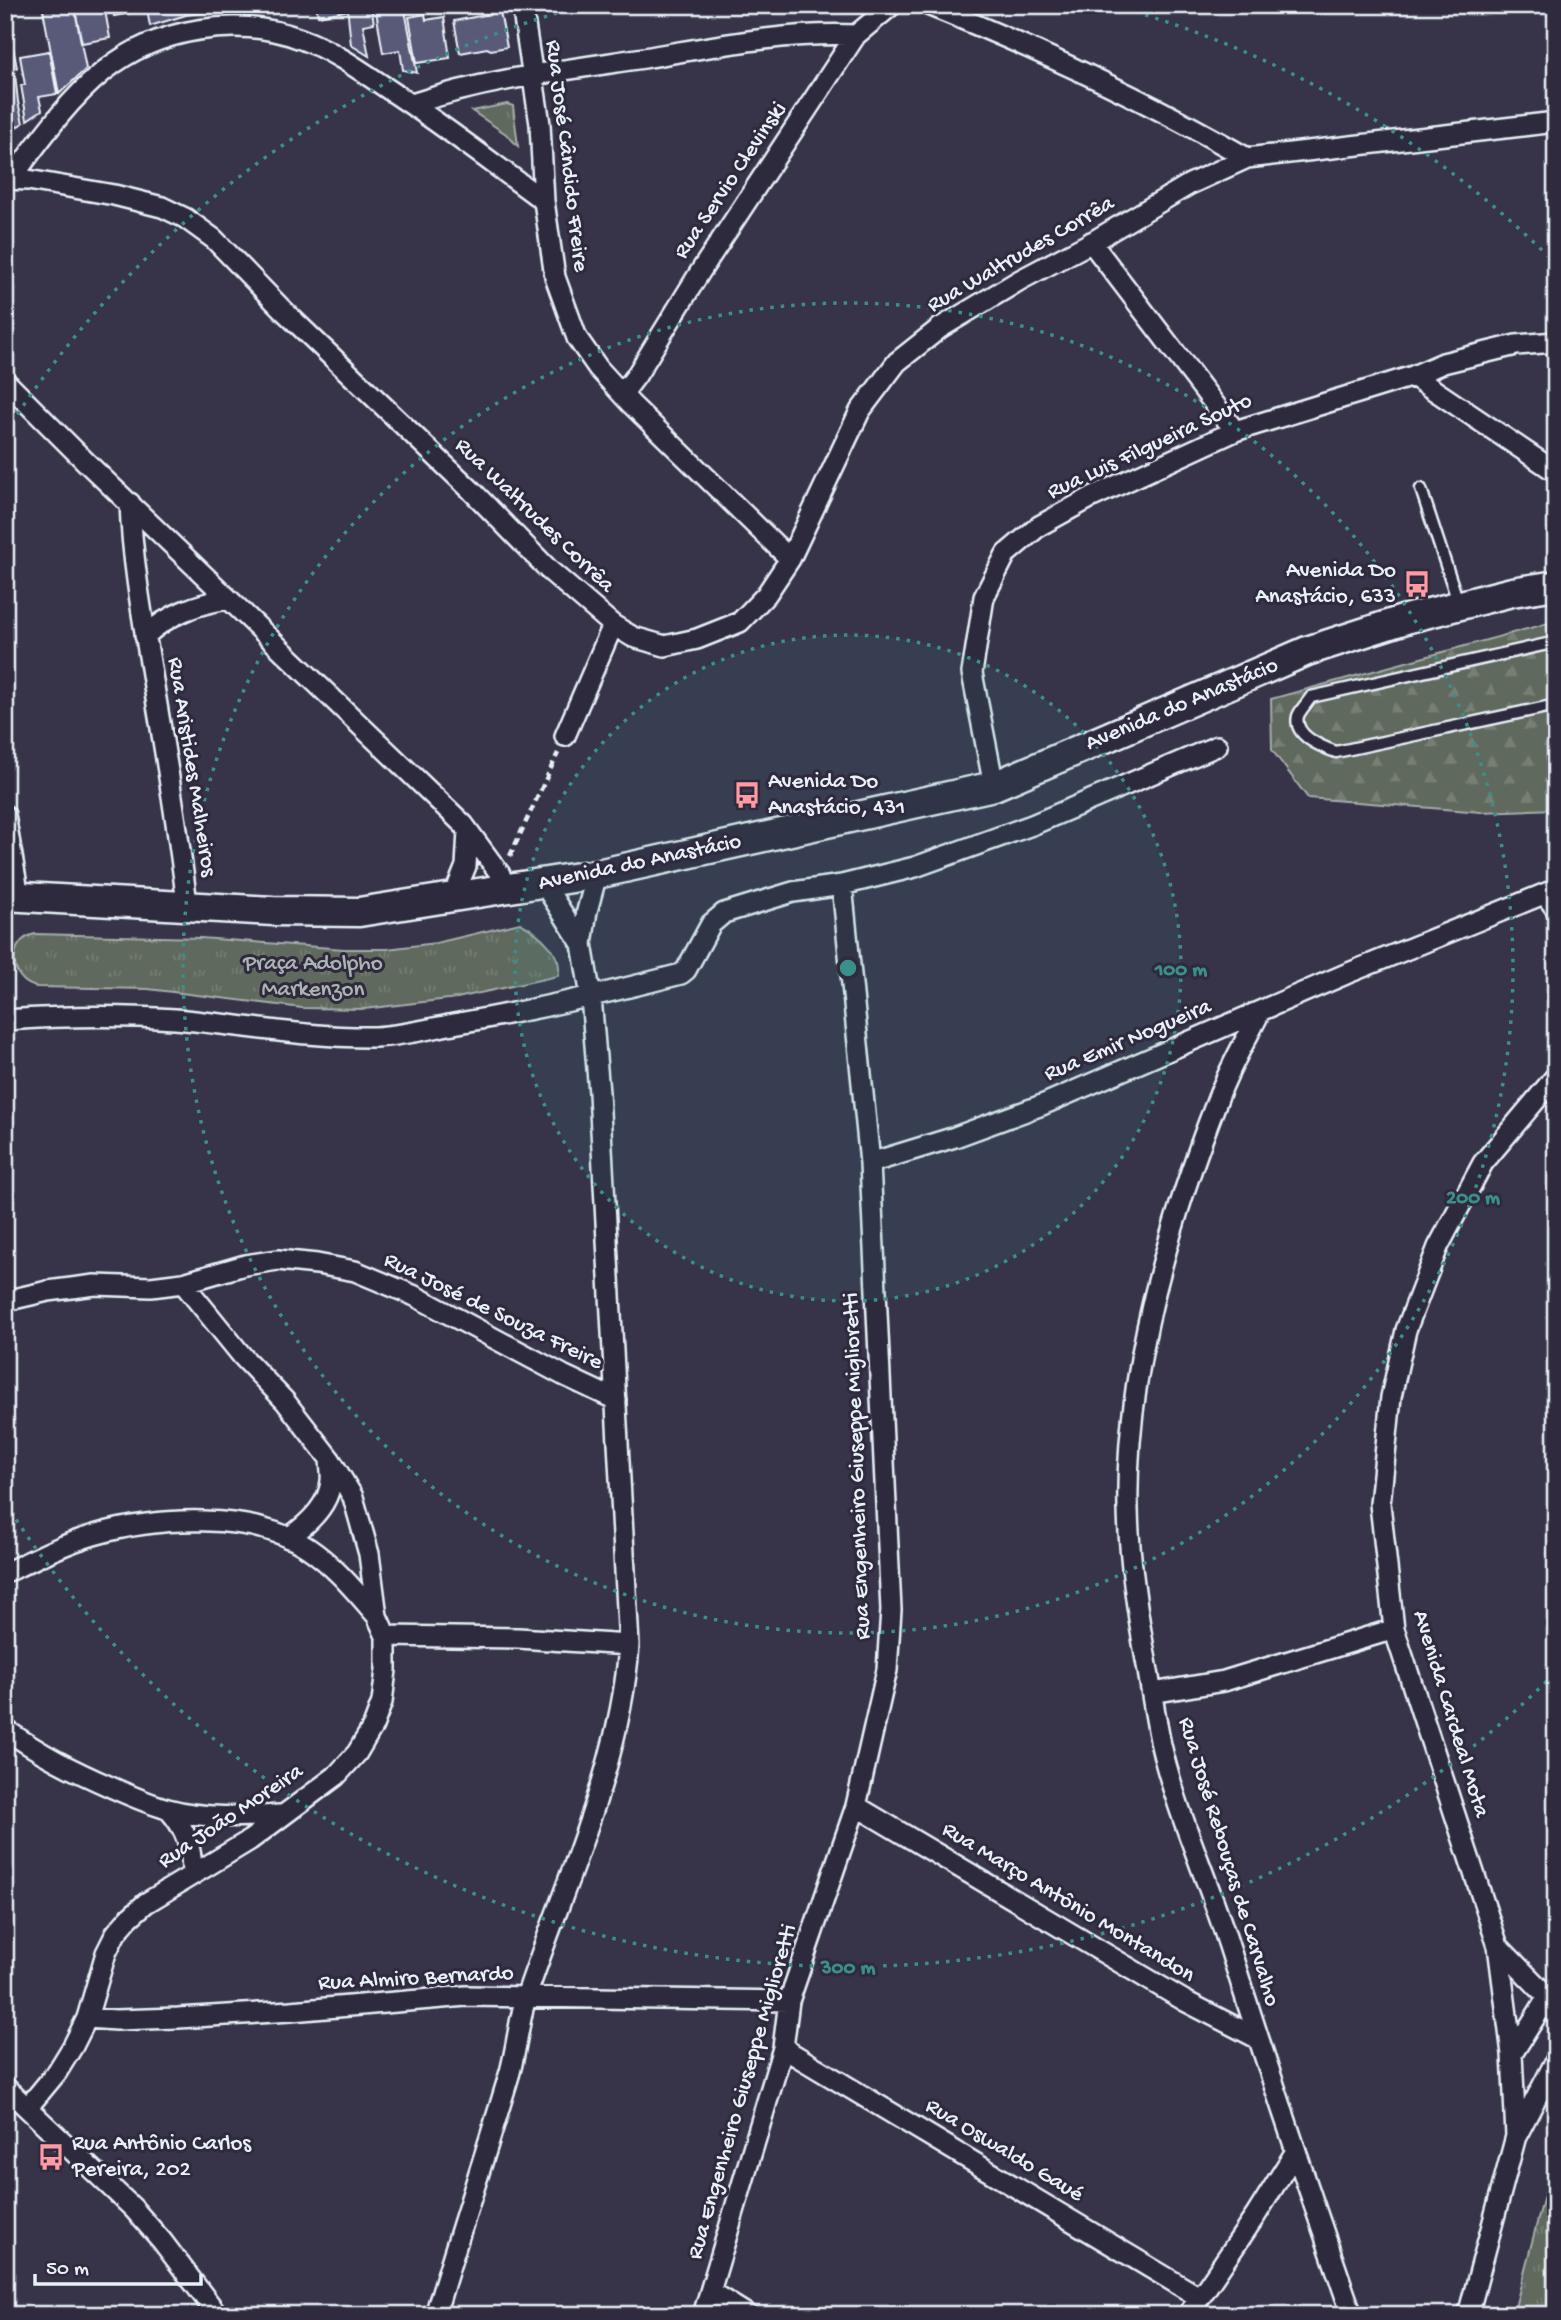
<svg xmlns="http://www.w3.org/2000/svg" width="1561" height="2320" font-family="'Gochi Hand',sans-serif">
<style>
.grass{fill:url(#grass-tufts);stroke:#a4adaa;stroke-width:2}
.forest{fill:url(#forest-firs);stroke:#a4adaa;stroke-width:2}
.building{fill:#595a77;stroke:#e8f1f8;stroke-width:2}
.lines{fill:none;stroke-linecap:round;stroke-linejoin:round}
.service-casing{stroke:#e8f1f8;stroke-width:15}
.pedestrian-casing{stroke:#e8f1f8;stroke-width:19}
.minor-casing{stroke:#e8f1f8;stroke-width:24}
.secondary-casing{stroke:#e8f1f8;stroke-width:33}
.path{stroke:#e8f1f8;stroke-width:4.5;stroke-dasharray:7 5;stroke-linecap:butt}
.service{stroke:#2f2a3d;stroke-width:10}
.pedestrian{stroke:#2f2a3d;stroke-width:14}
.minor{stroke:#2f2a3d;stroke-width:19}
.secondary{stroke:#2f2a3d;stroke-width:28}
.ring{fill:none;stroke:#3a8f8a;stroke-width:3.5;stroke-dasharray:3.5 7}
.labels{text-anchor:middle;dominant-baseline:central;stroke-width:6;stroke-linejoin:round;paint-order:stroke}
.street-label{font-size:23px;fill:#e8f1f8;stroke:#2f2a3d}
.poi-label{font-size:23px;fill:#e8f1f8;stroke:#2f2a3d;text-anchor:start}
.park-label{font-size:23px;fill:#abb4b2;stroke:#2f2a3d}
.centre{fill:#3a8f8a;stroke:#2f2a3d;stroke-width:3.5}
.ring-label{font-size:21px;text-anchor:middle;font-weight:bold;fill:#3a8f8a;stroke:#2f2a3d;stroke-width:6;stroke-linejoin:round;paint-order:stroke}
</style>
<defs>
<pattern id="grass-tufts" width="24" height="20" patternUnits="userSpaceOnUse" patternTransform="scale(1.75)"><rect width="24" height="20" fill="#60695d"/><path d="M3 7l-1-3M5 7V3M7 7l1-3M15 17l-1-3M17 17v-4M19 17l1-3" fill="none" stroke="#777f75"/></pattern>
<pattern id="forest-firs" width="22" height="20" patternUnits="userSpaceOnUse" patternTransform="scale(1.75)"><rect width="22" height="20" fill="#60695d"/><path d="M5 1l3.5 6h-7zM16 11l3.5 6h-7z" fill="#777f75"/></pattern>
</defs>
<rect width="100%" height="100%" fill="#373449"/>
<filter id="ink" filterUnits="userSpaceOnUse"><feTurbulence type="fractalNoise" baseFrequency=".0143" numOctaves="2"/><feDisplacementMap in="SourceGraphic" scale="14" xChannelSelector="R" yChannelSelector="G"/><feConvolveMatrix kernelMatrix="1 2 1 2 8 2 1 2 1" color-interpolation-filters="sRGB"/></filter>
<g filter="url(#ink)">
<path class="grass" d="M507,104L513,106L518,146L506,134L472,111Z
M520,923C537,932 565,954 558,976L457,998L364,1009L302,1008L148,989L37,987C9,982 6,940 35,934L201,938L344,949H387L436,943Z
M1556,2150V2315H1513Z"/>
<path class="forest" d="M1556,621V809L1481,812L1308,798L1272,750L1271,699Z"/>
<path class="building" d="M42,5H74L86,69L59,94Z
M74,5H104L110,38L82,43Z
M112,5H142L143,11L114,16Z
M146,5H184L186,15L150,26Z
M184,5H216L218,11L186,15Z
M316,5H344L345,11L318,16Z
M347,5H371L374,23L363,25L369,56L351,45Z
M375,5H404L417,73L403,70L400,50L383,53Z
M418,5H469L419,12Z
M500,12L507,47L491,50L487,48L460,53L454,21Z
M425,14L426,20L444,17L450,58L417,63L409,17Z
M10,32L17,68L5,70V33Z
M49,51L57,94L39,97L42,110L27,120L21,85H25L20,56Z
M15,74L18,102L23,123L5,134V76Z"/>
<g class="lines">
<defs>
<path id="service" d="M1421,489L1459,605
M1556,642L1311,697C1308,702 1300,710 1298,716C1293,736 1322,747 1336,752L1556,705"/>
<path id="pedestrian" d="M1541,893L1556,913"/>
<path id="minor" d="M522,5L540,124L544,201L555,277L577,338L598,368L631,404L790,559
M928,5C1037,49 1145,99 1247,158L1556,122
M412,104C487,79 566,70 644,58C717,46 781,32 856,35
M5,179L28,180L114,195L162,207L185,218L214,239L282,309L472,491L549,570L613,625L633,637L665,646L697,639L740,622L766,595L790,559L860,411L897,362L940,328L1020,280L1092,242L1190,184L1247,158
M11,179C40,140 66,102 104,71C157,28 238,15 301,39C332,50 360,70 388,89C442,124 492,163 544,201
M1091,242L1235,431
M1413,376L1556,472
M5,381L86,462L464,825L500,874L505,890
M623,393L636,376L700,272L856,35L892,5
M130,503C132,557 141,609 150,662C163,743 178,823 187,905
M145,636C169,614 196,604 228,599
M565,736L613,625
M994,786L972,673L984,597L1006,554L1039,526L1092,497L1235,431L1413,376L1443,363L1516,345L1556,342
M5,815L19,897L10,901
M544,884L582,944
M453,898L466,866L468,831
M1260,1012C1246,1040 1229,1068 1218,1098C1169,1223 1125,1373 1128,1509C1129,1563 1138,1618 1148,1671C1152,1696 1156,1721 1161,1745C1177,1814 1208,1879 1229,1946C1268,2069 1309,2192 1352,2315
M5,1020C62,1016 118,1015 175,1019C242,1025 308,1038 375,1037C403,1036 432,1028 459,1023C534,1010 608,993 681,974L686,970L711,924L724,913L793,892L842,885L915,867L1032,825L1217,746
M870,1163L955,1137L1042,1105L1346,974L1556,889
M5,1301L48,1291L95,1285L151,1287L183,1283L245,1265L278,1260L317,1264L355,1271L415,1296L563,1375L616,1400
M288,1538C307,1525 329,1505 331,1481C332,1474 330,1466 330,1459
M5,1573C34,1559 63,1544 94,1535C155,1517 253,1511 308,1548C335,1566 356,1592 377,1616
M386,1636L518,1638L629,1645
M1152,1693L1224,1681L1394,1629
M5,1729C42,1755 72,1770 113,1788C131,1796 149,1804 168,1809C203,1819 244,1817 280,1815
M856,1806L1185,2001L1257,2038
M169,1810C186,1829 192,1848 192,1873
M1498,1946L1548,1997L1556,2015
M87,2018L116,2020L178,2018L291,2011L466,1996L789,2001
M783,2048L1199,2297
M1512,2054L1548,1997L1555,1993
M5,2087L133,2208L162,2241L218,2315
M28,2107L57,2072L73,2046L87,2018L106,1953L116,1933L129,1918L146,1903L250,1840L336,1776L357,1753L373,1726L382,1702L386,1670V1636L377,1616L369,1554L353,1497L330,1459L285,1401L243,1357L183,1283
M1517,2135L1556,2060
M711,2292L748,2315
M435,2315C459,2234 486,2153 510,2072C517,2046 519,2019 527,1994C565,1882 621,1764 629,1645L599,1093L591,997L582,944L587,911L597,874
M703,2315L783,2048L789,2001L856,1806L887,1670L891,1610L870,1163L842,885
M1188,2315L1256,2215L1296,2151
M1468,2315L1516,2136L1512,2054L1498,1946L1394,1629L1380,1504L1391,1397L1406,1330L1438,1247L1483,1163L1556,1076"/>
<path id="secondary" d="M5,896L273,911L359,912L597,874L994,786L1307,651L1409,618L1512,592L1556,585"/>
</defs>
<use href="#service" class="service-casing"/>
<use href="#pedestrian" class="pedestrian-casing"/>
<use href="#minor" class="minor-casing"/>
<use href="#secondary" class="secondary-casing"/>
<path class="path" d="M510,856L558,753"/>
<use href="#service" class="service"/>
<use href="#pedestrian" class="pedestrian"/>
<use href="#minor" class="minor"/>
<use href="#secondary" class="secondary"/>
</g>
</g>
<circle cx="848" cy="968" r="333" fill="#3a8f8a" fill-opacity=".12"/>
<g class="ring">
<circle cx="848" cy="968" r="333"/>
<circle cx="848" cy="968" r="665"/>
<path d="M1554 1674A998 998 0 0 1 6 1504M6 432A998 998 0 0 1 581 6M1115 6A998 998 0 0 1 1554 262"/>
</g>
<defs>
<symbol id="bus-bare" viewBox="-9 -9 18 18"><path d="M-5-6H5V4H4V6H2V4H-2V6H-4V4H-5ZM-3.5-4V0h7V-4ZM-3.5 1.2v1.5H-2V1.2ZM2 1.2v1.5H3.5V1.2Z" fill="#ff9aa2" stroke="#2f2a3d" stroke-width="2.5" paint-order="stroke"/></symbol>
</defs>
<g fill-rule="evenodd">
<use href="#bus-bare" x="1398" y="565" width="38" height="38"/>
<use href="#bus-bare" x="728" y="776" width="38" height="38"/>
<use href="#bus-bare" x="32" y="2138" width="38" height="38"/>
</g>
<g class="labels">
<g class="street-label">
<text transform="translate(566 156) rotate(83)">Rua José Cândido Freire</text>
<text transform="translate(731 181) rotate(-56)">Rua Servio Clevinski</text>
<text transform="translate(1021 255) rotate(-30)">Rua Waltrudes Corrêa</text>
<text transform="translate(1150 447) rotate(-25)">Rua Luis Filgueira Souto</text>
<text transform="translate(534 516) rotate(44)">Rua Waltrudes Corrêa</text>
<text transform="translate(1182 705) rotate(-23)">Avenida do Anastácio</text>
<text transform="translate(191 767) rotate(81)">Rua Aristides Malheiros</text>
<text transform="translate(640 863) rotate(-12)">Avenida do Anastácio</text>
<text transform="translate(1128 1041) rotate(-23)">Rua Emir Nogueira</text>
<text transform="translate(493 1312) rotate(26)">Rua José de Souza Freire</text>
<text transform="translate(858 1466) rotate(-92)">Rua Engenheiro Giuseppe Miglioretti</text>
<text transform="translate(1450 1714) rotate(73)">Avenida Cardeal Mota</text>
<text transform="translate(231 1817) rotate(-34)">Rua João Moreira</text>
<text transform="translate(1228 1862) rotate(73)">Rua José Rebouças de Carvalho</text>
<text transform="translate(1068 1903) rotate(31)">Rua Março Antônio Montandon</text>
<text transform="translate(416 1979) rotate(-3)">Rua Almiro Bernardo</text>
<text transform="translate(743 2092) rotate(-74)">Rua Engenheiro Giuseppe Miglioretti</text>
<text transform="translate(1004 2151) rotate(31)">Rua Oswaldo Gaué</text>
</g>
<g class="poi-label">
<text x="1396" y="571" text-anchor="end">Avenida Do<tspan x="1396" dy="26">Anastácio, 633</tspan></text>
<text x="768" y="782">Avenida Do<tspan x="768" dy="26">Anastácio, 431</tspan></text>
<text x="72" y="2144">Rua Antônio Carlos<tspan x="72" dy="26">Pereira, 202</tspan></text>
</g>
<g class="park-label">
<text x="313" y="964">Praça Adolpho<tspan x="313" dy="26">Markenzon</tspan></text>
</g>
</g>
<circle cx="848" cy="968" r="10" class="centre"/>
<g class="ring-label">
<text x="1181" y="975">100 m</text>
<text x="1473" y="1203">200 m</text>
<text x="848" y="1973">300 m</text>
</g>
<rect width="1561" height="2320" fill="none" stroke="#2f2a3d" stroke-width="28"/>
<rect x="14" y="14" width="1533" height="2292" fill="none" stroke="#e8f1f8" stroke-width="2.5" filter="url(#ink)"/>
<path d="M35 2274v10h166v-10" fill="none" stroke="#e8f1f8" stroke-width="3.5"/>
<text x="46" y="2274" font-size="21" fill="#e8f1f8" stroke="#2f2a3d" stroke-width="5" paint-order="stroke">50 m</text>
</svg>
